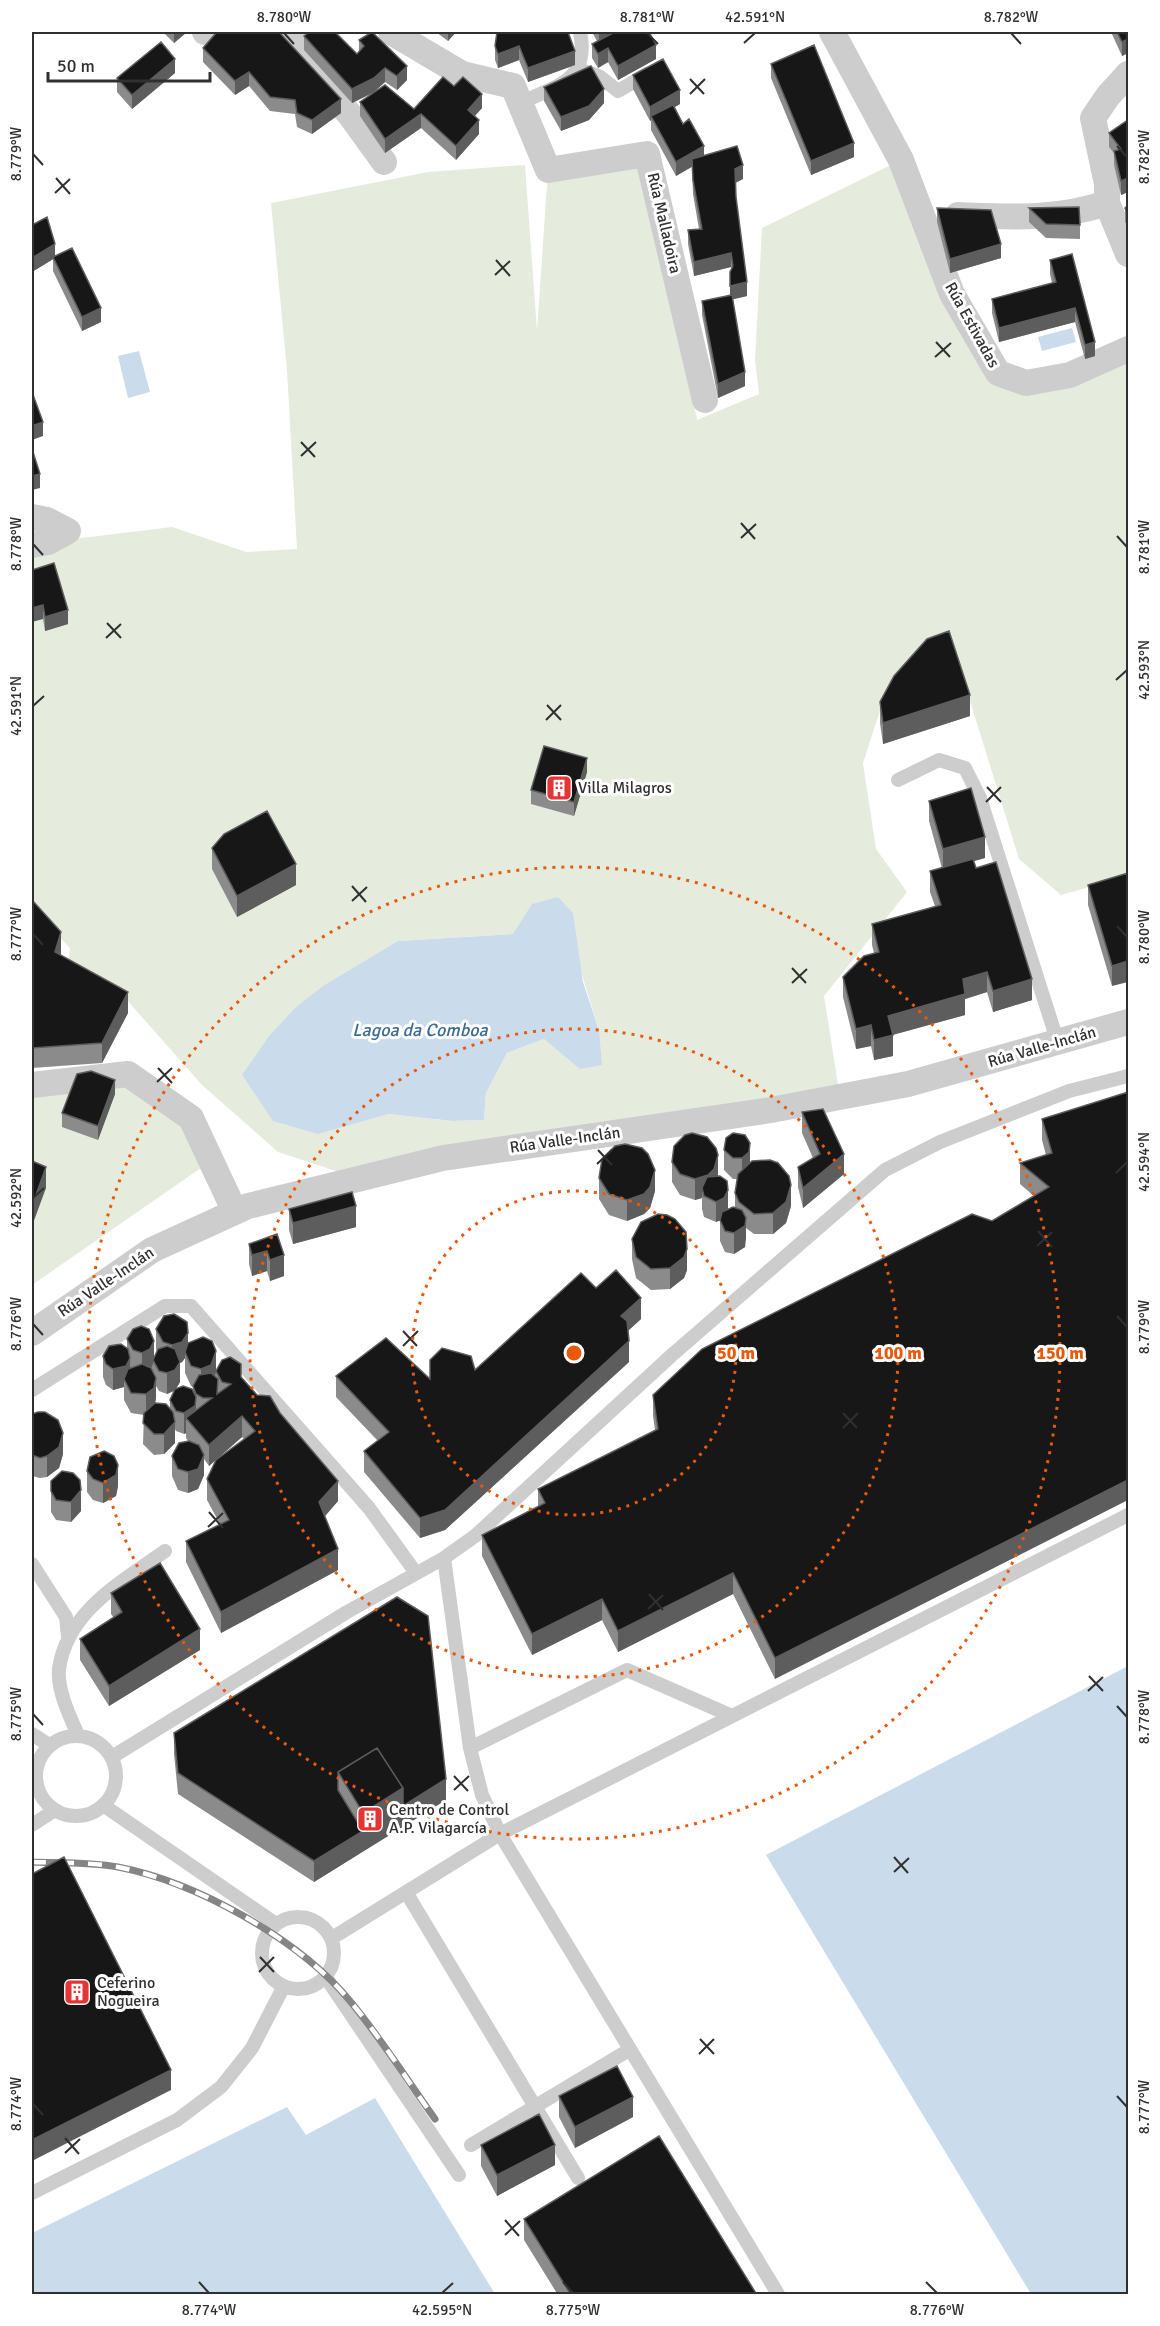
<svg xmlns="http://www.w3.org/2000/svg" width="1160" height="2326" font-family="Signika,sans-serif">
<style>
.green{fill:#e5ecde;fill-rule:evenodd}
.water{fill:#cadcec}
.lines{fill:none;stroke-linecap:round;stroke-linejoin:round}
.service{stroke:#cdcdcd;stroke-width:14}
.minor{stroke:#cdcdcd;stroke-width:26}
.rail-casing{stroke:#858585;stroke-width:7}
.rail{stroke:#fff;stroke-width:4.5;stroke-dasharray:14;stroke-linecap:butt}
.wall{fill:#8b8b8b;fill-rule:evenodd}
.shaded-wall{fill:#5d5d5d}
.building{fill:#171717;stroke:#5d5d5d;stroke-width:1.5}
.ticks{fill:none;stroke:#303030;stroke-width:2}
.ring{fill:none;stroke:#e8590c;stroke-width:3;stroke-dasharray:3 6}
.labels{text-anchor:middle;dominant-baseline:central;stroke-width:6;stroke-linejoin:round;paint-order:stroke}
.street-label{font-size:16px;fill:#303030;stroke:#fff}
.poi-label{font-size:16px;fill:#303030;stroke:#fff;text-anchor:start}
.water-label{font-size:18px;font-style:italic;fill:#3e6b91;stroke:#fff}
.centre{fill:#e8590c;stroke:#fff;stroke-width:3}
.ring-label{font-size:18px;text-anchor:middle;font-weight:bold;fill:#e8590c;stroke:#fff;stroke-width:6;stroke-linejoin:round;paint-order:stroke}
.neatline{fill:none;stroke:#303030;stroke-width:2}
.ticks-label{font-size:15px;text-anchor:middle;fill:#303030}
</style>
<rect width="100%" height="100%" fill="#fff"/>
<path class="green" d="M647,154L697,420L759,394L755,360L762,228L901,160L978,339L1026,383L1128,349V876L1061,895L1019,859L948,630L886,692L863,763L876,849L907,892L824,996L840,1097L483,1152L382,1186L278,1152L202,1085L126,999L67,969L70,948L32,909V544L172,527L246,552L297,549L287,370L271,203L428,172L525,165L537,331L548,170ZM558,897L599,1030L580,1068L544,1039L507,1053L486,1093L484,1120L452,1121L388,1114L398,941L513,934Z
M128,1074L191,1118L211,1161L32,1285V1086Z"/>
<path class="water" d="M1072,328L1076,342L1042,351L1038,337Z
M139,351L150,392L128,398L118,356Z
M558,897L573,913L583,982L599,1030L602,1065L580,1069L544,1039L507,1053L486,1093L484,1120L452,1121L388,1114L318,1134L273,1121L242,1075L269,1036L296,1007L323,986L398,941L513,934L532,904Z
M1128,1666V2294H1031L766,1855Z
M375,2098L495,2294H32V2233L287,2107L306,2135Z"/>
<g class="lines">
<path class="service" d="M579,69L599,76L618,91L647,74
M520,103C558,85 590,81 580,32
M898,780L939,760L965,768L980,798L1058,1043
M32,1390L165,1306H191L369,1508L416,1573
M444,1558L470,1748L482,1795L500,1834L778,2294
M32,1564L66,1617L68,1637
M32,1734L49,1745
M78,1735C70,1717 57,1690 59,1669C67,1611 122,1582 165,1551
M36 1776a40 40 0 1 1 80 0a40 40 0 1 1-80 0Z
M470,1748L627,1670L732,1716
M112,1757L347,1612L444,1558L475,1536L672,1355L885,1170L940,1142L1069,1091L1128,1076
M103,1805L276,1924
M32,1825L55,1810
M406,1892L578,2178
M262 1953a36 36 0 1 1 72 0a36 36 0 1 1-72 0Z
M332,1938L500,1834L1128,1515
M325,1976L459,2175
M471,2145L629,2050
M32,2193L177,2120L221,2087L252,2048L284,1986"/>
<path class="minor" d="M205,32H206
M295,32L296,54L350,115L384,162
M391,32L462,74L513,86L548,170L647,154L705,400
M832,32L901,160L952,294L998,373L1026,383L1070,375L1128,349
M1107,203V184L1093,118L1108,96L1128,74
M958,215C1011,217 1056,220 1107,203L1128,254
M32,517L47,520L68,531L48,542L32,545
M32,1085L128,1074L191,1118L235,1212
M32,1333L152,1250L248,1206L443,1158L771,1110L908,1084L1128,1022"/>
<defs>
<path id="rail" d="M32,1862C59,1863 90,1862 118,1867C196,1882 299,1939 350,2001C381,2038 407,2080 435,2119"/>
</defs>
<use href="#rail" class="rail-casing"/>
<use href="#rail" class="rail"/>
</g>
<path class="wall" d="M163,32H187L174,43Z
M215,32H279L341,113L312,134L297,127L295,114L270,111L249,86L235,95L203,62V48L215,33Z
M436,32H456L448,41Z
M497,32L575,65L528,82L519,60L498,68L495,60V46Z
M592,32H649L656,59L618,80L608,62L598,68L592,58V44L597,41Z
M1111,32H1128V53L1122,56Z
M304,36L357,54L359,51V40L407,80L397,90L385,82L374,92L414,109L454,86L482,108L475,116L479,134L456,160L421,128L385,153L360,116V102L373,93L352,103L304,50Z
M771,64L854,157L811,175L771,78Z
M175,73L132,109L117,92V78Z
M633,75L680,104L675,107L683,124L704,156L743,179L735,183L736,197L747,296L733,299L745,386L718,398L702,315V301L730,296V272L732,269L731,267L694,276L688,244V230L699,229L693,194L692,166L676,176L651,130V120L650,121L633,89Z
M544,87L604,103L589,120L561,131L544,101Z
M1128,120V192L1121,195L1114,165V153L1109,147V133Z
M1128,205V227L1125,222V208Z
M937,208L1001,258L950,273L937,222Z
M1029,208L1080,225V239L1046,238L1029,222Z
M32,225L55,256L101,322L82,331L53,271V259L32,272Z
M1072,254L1095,356L1085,359L1075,322L999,342L992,313V299L1052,283L1050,274V260Z
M32,570L68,624L45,631L43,619Z
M880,702L970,716L883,744L880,723Z
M587,772L574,816L531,804V790Z
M929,801L985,858L973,861L976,868L1032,1000L993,1012L987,992L965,999V1015L893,1035V1056L874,1060L871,1046L856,1049L843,997V977L874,953L872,945V924L935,906L930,892V871L942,868L929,821Z
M212,848L296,885L237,917L212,869Z
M1128,873L1112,986L1088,905V885Z
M32,900L61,953V955L128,1013L102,1063L32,1068Z
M1128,1092L775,1679L733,1594L618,1652L602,1620L532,1655L482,1556V1535L538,1507V1489L655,1430L653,1416V1395L992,1221L1034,1196L1020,1184V1163L1046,1155L1042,1140V1119Z
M115,1094L98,1140L62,1127V1113Z
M802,1112L844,1174L803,1208L798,1187V1167L813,1158L802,1133Z
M726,1138L791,1206L786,1223L773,1234H754L746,1228L745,1247L734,1254L725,1252L720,1241V1220L716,1222L704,1217L702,1209V1198L695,1200L680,1195L672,1182V1162L718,1176L728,1210L735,1208V1193L737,1179H733L724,1170V1150Z
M599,1178L655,1191L650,1208L644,1214L627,1221L609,1215L599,1199Z
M289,1209L356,1227L293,1244L289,1230Z
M277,1234L284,1276L270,1281L267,1271L252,1276L249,1264V1244Z
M632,1239L687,1270L684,1278L670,1289L651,1290L636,1278L632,1259Z
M596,1288L641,1319L628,1331L629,1362L445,1530L420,1538L364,1472V1451L378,1441L336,1397V1376L430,1379L475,1370Z
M156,1329L188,1344L216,1371L241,1377L257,1395L280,1413L338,1501L325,1516L338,1570L221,1633L186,1562V1541L220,1524L207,1500V1479L244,1439L242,1437L209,1466L204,1459V1475L198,1489L188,1493L178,1490L172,1476V1456L188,1441L186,1438V1433L184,1434L176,1431L175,1429V1443L164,1454L154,1455L143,1444L144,1415L131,1413L124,1400V1387L113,1390L106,1385L103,1377V1356L127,1349V1339L154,1358L157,1351L156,1349ZM185,1358V1373L191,1386L193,1387V1392L176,1389L180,1382V1363L182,1362ZM156,1386L159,1391L167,1394L174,1391L170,1400V1408L155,1403L156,1398Z
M32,1414L63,1454L59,1468L47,1477L40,1478L32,1476Z
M62,1471L81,1511L71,1522L56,1520L51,1512V1491Z
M87,1471L118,1486L116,1496L103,1503L93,1500L87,1492Z
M111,1593L200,1650L109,1706L80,1660V1639L114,1618L111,1614Z
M397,1597L446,1800L314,1882L178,1794L174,1754V1733Z
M559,2096L633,2117L575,2148L559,2117Z
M481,2145L555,2165L497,2196L481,2166Z
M524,2219L757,2295H558L524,2240Z"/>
<path class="shaded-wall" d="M174,32H187L174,43Z
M448,32H456L448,41Z
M599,32H620L599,44Z
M1128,39V53L1122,56V42Z
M656,45V59L618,80V66Z
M519,46V60L498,68V54Z
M608,48V62L598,68V54Z
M575,51V65L528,82V68Z
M175,59V73L132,109V95Z
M407,66V80L397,90V76Z
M385,68V82L374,92L352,103V89Z
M249,72V86L235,95V81Z
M604,89V103L589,120L561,131V117Z
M680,90V104L653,119L651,116V120L650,121V107Z
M482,94V108L468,123V110Z
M341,99V113L312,134V120Z
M421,114V128L385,153V139Z
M479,120V134L456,160V146Z
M854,143V157L811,175V161Z
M704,146V160L676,176V162Z
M743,165V179L735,183V169Z
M1128,178V192L1121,195V181Z
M55,244V258L32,272V258Z
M1001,244V258L950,273V259Z
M731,253V267L694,276V262Z
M747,282V296L730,300V286Z
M101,308V322L82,331V317Z
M1075,308V322L999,342V328Z
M1095,342V356L1085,359V345Z
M745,372V386L718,398V384Z
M43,422V436L32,440V426Z
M40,474V488L32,490V476Z
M43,605V619L32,622V608Z
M68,610V624L45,631V617Z
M970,695V716L883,744V723Z
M587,758V772L574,816V802Z
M985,837V858L943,870V849Z
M296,864V885L237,917V896Z
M61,932V953L55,973V952Z
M1128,961V982L1112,986V966Z
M987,972V992L965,999V1015L888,1036V1016L963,979Z
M1032,979V1000L993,1012V991Z
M128,992V1013L102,1063V1043Z
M871,1025V1046L856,1049V1029Z
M893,1035V1056L874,1060V1040Z
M115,1080V1094L98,1140V1126Z
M750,1143V1164L742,1178V1158Z
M844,1154V1174L803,1208V1188Z
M718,1155V1176L708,1195L704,1197L702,1188V1198L695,1200V1179Z
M46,1167V1188L32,1226V1206Z
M655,1170V1191L650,1208L644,1214L627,1221V1200Z
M791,1185V1206L786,1223L773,1234V1213Z
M728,1190V1211L724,1219L716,1222V1202Z
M356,1206V1227L293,1244V1223Z
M746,1218V1238L745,1247L734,1254V1233Z
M687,1249V1270L684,1278L670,1289V1268Z
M267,1251V1271L252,1276V1255Z
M284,1255V1276L270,1281V1260Z
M641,1298V1319L621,1337V1316Z
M188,1333V1354L185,1352V1358L182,1362L180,1363V1382L175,1390L167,1394V1373L172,1366V1345Z
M154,1341V1362L153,1360V1364L150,1370L142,1373V1353Z
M629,1341V1362L445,1530L420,1538V1518Z
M216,1351V1372L211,1386L201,1389V1369Z
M130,1358V1379H124V1387L113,1390V1369Z
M156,1378V1398L154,1409L146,1415V1394Z
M196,1397V1418H186V1433L184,1434V1413Z
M242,1416V1437L209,1466V1445Z
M175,1422V1443L164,1454V1434Z
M63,1433V1454L59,1468L47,1477V1456Z
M204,1455V1475L198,1489L188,1493V1472Z
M118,1465V1486L116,1496L103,1503V1483Z
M1128,1480V1500L775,1679V1658Z
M338,1481V1501L319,1523V1502Z
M81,1490V1511L71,1522V1502Z
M338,1549V1570L221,1633V1612Z
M733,1573V1594L618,1652V1631Z
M602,1599V1620L532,1655V1634Z
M200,1629V1650L109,1706V1686Z
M446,1779V1800L314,1882V1861L363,1831V1813L403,1788Z
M171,2070V2090L32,2161V2140Z
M633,2097V2117L575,2148V2127Z
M555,2145V2165L497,2196V2175Z"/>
<path class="building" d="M217,32H279L341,99L312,120L297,113L295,100L270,97L249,72L235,81L203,48Z
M309,32H335L357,54L364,46L359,40L372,32L407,66L397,76L385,68L374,78L352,89L304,36Z
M497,32H568L575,51L528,68L519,46L498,54L495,46Z
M615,32H649L656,45L618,66L608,48L598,54L592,44Z
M1117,32H1128V39L1122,42Z
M161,42L175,59L132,95L117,78Z
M814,45L854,143L811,161L771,64Z
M663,59L680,90L650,107L633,75Z
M591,66L604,89L589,106L561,117L544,87Z
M443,77L454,86L463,77L482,94L468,110L479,120L456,146L421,114L385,139L360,102L385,85L414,109Z
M673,105L683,124L689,119L704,146L676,162L651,116Z
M1128,120V178L1121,181L1114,151L1121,149L1109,133Z
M737,146L743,165L735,169L736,197L747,282L730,286V272L733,266L731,253L694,262L688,230L702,229L693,180L692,159Z
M1128,205V213L1125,208Z
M1079,207L1080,225L1046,224L1029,208Z
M937,208L991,210L1001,244L950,259Z
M47,217L55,244L32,258V225Z
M72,248L101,308L82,317L53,257Z
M1072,254L1095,342L1085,345L1075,308L999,328L992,299L1056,282L1050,260Z
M732,295L745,372L718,384L702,301Z
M32,392L43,422L32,426Z
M32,449L40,474L32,476Z
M54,563L68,610L45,617L43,605L32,608V570Z
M949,631L970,695L883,723L880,702L894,676L927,639Z
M544,746L587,758L574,802L531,790Z
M971,788L985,837L943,849L929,801Z
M267,811L296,864L237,896L212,848L224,834Z
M973,859L976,868L996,862L1032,979L993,991L987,972L963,979L965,994L888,1016L893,1035L874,1040L871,1025L856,1029L843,977L864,956L879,952L872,924L941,905L930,871Z
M1128,873V961L1112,966L1088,885Z
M32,900L61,932L55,952L128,992L102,1043L32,1048Z
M91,1071L115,1080L98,1126L62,1113L77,1074Z
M1128,1092V1480L775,1658L733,1573L618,1631L602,1599L532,1634L482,1535L545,1503L538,1489L658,1429L653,1395L702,1349L972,1214L992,1221L1049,1187L1020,1163L1052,1153L1042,1119Z
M823,1109L844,1154L803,1188L798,1167L820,1154L802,1112Z
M692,1133L707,1137L716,1148L718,1155L714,1169L708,1175L695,1179L680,1174L672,1162L674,1146L685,1135Z
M733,1133L745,1135L750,1143L749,1152L742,1158H733L724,1150L726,1138Z
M625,1144L642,1148L648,1154L655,1170L650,1187L644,1194L627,1200L609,1194L599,1178L602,1159L615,1146Z
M770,1160L778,1163L789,1176L791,1185L786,1202L773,1213L754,1214L739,1202L735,1193L738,1174L752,1161Z
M32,1161L46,1167L32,1206Z
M720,1176L727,1181L728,1190L724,1198L716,1202L704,1196L702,1188L707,1177Z
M352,1192L356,1206L293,1223L289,1209Z
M733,1207L742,1210L746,1218L745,1226L734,1233L725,1231L720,1220L722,1212Z
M658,1214L667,1215L675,1219L686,1232L687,1249L684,1257L670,1268L651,1269L636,1257L632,1239L641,1222Z
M277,1234L284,1255L270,1260L267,1251L252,1255L249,1244Z
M616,1270L641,1298L621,1316L627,1321L629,1341L445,1510L420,1518L364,1451L389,1432L336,1376L386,1338L430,1379V1360L442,1348L471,1356L475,1370L581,1273L596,1288Z
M174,1314L187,1322L188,1333L182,1342L172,1345L163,1342L156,1329L164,1316Z
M141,1326L149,1329L154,1341L150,1349L142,1353L133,1350L127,1339L133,1329Z
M203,1337L212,1341L216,1351L211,1365L201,1369L191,1366L185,1352L188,1343Z
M121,1344L128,1349L130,1358L126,1366L113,1369L106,1364L103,1356L109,1346Z
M167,1346L175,1349L180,1362L175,1370L167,1373L159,1371L153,1360L158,1349Z
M230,1357L241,1364V1377L257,1395L270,1396L280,1413L338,1481L319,1502L338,1549L221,1612L186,1541L229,1520L207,1479L216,1460L255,1431L242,1416L209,1445L186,1418L212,1398H203L196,1394L193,1386L199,1375L211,1373L218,1379L217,1394L231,1384L222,1382L216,1371L222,1360Z
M142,1364L151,1368L156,1378L154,1388L146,1394L131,1393L124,1379L128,1369Z
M183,1386L192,1389L196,1397L195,1406L184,1413L176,1411L170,1400L175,1389Z
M155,1403L166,1404L173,1412L175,1422L164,1434H154L143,1423L144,1413Z
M38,1412H45L58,1420L63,1433L59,1447L47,1456L40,1458L32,1455V1414Z
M189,1441L199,1445L204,1455L198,1469L188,1472L178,1469L172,1456L179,1443Z
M104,1451L114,1456L118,1465L116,1475L103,1483L93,1479L87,1471L90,1457Z
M62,1471L73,1473L80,1480L81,1490L71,1502L56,1500L51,1491V1481Z
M160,1563L200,1629L109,1686L80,1639L122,1612L111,1593Z
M397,1597L428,1616L446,1779L403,1806V1788L377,1748L338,1772V1790L363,1831L314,1861L178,1773L174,1733Z
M377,1748L403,1788L363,1813L338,1772Z
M64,1857L171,2070L32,2140V1874Z
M617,2066L633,2097L575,2127L559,2096Z
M539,2114L555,2145L497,2175L481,2145Z
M659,2136L757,2295H571L524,2219Z"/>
<path class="ticks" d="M284,33L294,44M647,33L658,44M1011,33L1021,44M744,43L755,33M690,79L704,94M690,94L705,79M1117,146L1127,157M33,154L43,165M56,178L70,194M55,193L70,179M496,260L510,276M495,275L510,261M936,342L950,357M935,357L951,343M301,442L315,457M301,456L316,442M741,523L755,539M1117,536L1127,547M741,538L756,524M33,544L43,555M107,623L121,638M106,638L121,624M1116,680L1127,670M547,705L561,720M33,706L44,696M546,720L561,705M987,787L1001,802M986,802L1001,787M352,886L366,902M352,901L367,887M1117,926L1127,937M33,934L43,945M792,968L806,983M792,983L807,969M158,1068L172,1083M157,1082L172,1068M598,1150L612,1165M597,1164L612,1150M1116,1173L1127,1162M33,1198L44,1188M1038,1231L1052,1247M1037,1246L1052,1232M1117,1316L1127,1327M33,1324L43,1335M403,1331L417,1346M403,1346L418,1331M843,1413L857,1428M843,1428L858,1413M209,1512L223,1528M208,1527L223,1513M649,1594L663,1610M648,1609L663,1595M1089,1676L1103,1691M1088,1691L1103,1677M1117,1706L1127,1717M33,1714L43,1725M454,1776L468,1791M454,1790L469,1776M894,1857L908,1873M894,1872L909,1858M260,1957L274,1972M259,1972L274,1957M700,2039L714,2054M699,2054L714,2039M1117,2096L1127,2107M33,2104L43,2115M65,2138L79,2154M65,2153L80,2139M505,2220L519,2236M505,2235L520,2221M199,2282L209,2293M563,2282L573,2293M926,2282L937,2293M442,2293L453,2283"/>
<g class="ring">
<circle cx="574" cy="1353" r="162"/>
<circle cx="574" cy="1353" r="324"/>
<circle cx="574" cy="1353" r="486"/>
</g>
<defs>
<symbol id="building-square" viewBox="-11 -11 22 22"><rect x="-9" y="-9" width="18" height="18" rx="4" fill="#e33535" stroke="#fff"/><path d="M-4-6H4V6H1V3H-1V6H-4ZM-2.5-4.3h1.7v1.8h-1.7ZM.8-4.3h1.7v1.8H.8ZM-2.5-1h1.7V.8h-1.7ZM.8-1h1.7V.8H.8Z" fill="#fff"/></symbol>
</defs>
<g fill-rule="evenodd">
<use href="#building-square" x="544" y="773" width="30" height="30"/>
<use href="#building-square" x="355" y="1804" width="30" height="30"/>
<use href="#building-square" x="62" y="1977" width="30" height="30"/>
</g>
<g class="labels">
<g class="street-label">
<text transform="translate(664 223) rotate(77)">Rúa Malladoira</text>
<text transform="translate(972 325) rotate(61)">Rúa Estivadas</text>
<text transform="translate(1042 1047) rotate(-16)">Rúa Valle-Inclán</text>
<text transform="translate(565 1140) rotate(-8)">Rúa Valle-Inclán</text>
<text transform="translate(106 1282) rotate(-34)">Rúa Valle-Inclán</text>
</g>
<g class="poi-label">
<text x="578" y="788">Villa Milagros</text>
<text x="389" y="1810">Centro de Control<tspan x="389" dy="18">A.P. Vilagarcía</tspan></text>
<text x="97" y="1983">Ceferino<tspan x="97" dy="18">Nogueira</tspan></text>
</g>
<g class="water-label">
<text x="420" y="1030">Lagoa da Comboa</text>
</g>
</g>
<circle cx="574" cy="1353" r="9" class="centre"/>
<g class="ring-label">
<text x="736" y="1359">50 m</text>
<text x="898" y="1359">100 m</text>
<text x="1060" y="1359">150 m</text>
</g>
<rect width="1160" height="2326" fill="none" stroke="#ffffff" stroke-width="66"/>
<path d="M48 72v9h162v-9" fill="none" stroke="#303030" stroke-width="3"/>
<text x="57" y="72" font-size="18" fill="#303030" stroke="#ffffff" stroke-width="4.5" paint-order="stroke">50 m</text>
<rect x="33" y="33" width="1094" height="2260" class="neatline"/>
<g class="ticks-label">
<text x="284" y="22">8.780°W</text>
<text x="647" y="22">8.781°W</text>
<text x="755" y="22">42.591°N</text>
<text x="1011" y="22">8.782°W</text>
<text transform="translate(16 154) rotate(-90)" y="5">8.779°W</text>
<text transform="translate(1144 157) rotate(-90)" y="5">8.782°W</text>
<text transform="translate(16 544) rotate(-90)" y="5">8.778°W</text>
<text transform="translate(1144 547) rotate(-90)" y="5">8.781°W</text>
<text transform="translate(1144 670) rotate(-90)" y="5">42.593°N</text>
<text transform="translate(16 706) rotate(-90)" y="5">42.591°N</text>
<text transform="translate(16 934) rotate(-90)" y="5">8.777°W</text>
<text transform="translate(1144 937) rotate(-90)" y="5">8.780°W</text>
<text transform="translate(1144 1162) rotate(-90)" y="5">42.594°N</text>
<text transform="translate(16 1198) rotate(-90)" y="5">42.592°N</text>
<text transform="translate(16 1324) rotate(-90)" y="5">8.776°W</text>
<text transform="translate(1144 1327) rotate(-90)" y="5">8.779°W</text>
<text transform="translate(16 1714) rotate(-90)" y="5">8.775°W</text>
<text transform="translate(1144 1717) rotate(-90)" y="5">8.778°W</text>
<text transform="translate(16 2104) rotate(-90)" y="5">8.774°W</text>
<text transform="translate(1144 2107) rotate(-90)" y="5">8.777°W</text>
<text x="209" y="2315">8.774°W</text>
<text x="442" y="2315">42.595°N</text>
<text x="573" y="2315">8.775°W</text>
<text x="937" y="2315">8.776°W</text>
</g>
</svg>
